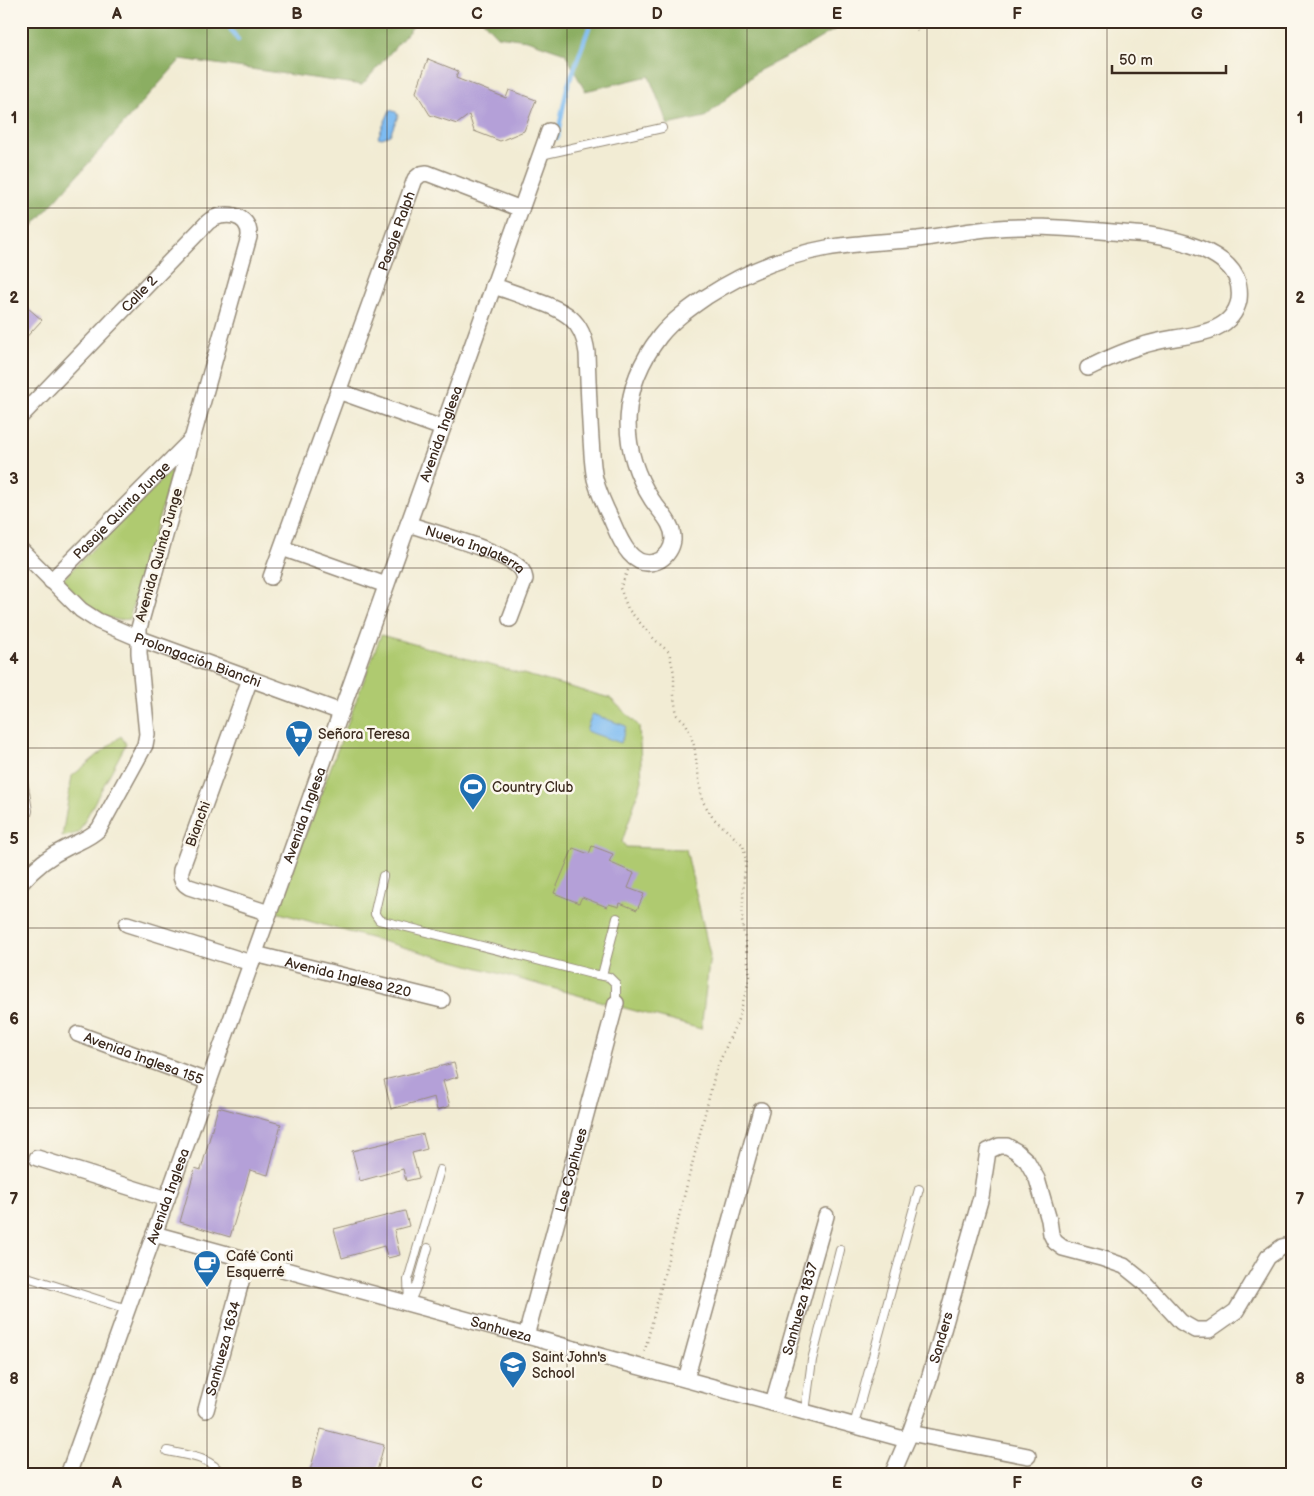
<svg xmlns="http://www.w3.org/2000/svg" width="1314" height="1496" font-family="'Balsamiq Sans',sans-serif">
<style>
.green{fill:#afca70;stroke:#757a47}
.forest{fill:#8bae62;stroke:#636c40}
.water{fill:#7ebcf2;stroke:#5c7388}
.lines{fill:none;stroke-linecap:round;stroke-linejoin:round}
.stream{stroke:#7ebcf2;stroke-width:4.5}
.building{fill:#b4a0d8}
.service-casing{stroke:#968b79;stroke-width:10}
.minor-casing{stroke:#968b79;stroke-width:18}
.path{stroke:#968b79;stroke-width:2.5;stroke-dasharray:1 4;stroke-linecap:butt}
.service{stroke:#fff;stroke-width:8}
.minor{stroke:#fff;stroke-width:15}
.grid{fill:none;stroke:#3b2a1e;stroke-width:1;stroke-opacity:0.55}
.labels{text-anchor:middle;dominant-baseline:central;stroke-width:5;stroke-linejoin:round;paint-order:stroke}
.street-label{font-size:14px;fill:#3b2a1e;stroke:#fbf7ec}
.poi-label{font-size:14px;fill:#3b2a1e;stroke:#fbf7ec;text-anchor:start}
.neatline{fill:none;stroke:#3b2a1e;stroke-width:2}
.grid-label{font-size:16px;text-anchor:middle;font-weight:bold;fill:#3b2a1e}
</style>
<rect width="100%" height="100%" fill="#fbf7ec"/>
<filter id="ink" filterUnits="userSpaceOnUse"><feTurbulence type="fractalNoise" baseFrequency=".02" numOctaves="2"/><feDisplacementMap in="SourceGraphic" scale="10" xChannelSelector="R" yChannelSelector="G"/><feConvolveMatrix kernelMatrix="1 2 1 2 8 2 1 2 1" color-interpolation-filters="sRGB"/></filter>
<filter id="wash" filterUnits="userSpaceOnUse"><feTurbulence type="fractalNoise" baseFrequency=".0096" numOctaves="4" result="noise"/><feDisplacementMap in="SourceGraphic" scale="20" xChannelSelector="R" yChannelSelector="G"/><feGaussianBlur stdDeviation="1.12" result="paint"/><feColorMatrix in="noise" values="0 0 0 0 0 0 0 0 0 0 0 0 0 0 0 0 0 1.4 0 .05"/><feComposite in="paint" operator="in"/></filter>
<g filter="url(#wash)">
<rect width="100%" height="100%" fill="#f2ecd4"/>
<path class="green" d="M174,467L129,619L118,620L95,614L61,585L63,579Z
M381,635L610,698L639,726L642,781L622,842L626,847L686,849L710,955L701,1029L276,912Z
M121,736L126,744L78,833L62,837L72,776Z"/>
<path class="forest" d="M21,21H418L362,85L181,59L21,239Z
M483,21H849L800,50L758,71L705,117L668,125L649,76L585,91L565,53L527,40L497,36Z"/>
<path class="water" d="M390,110L396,112L398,116L390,135L382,138L378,137Z
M592,714L626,726L621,743L586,731Z"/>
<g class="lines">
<path class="stream" d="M225,21L238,40
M557,138L567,88L590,25L596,21"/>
</g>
<g id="blocks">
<path class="building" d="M428,59L458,71L456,78L506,98L509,90L536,100L524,131L500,141L474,131L469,115L457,124L430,115L416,92Z
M21,302L42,320L21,343Z
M592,846L613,854L609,862L634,873L628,888L644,894L637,910L620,903L619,907L609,904L607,907L582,897L579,903L554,893L573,848L589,854Z
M454,1063L458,1077L443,1081L450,1106L437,1110L434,1097L391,1109L384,1080Z
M218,1107L281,1124L268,1175L250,1170L230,1237L180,1222L195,1168L201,1170Z
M423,1134L427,1149L412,1153L419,1178L406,1181L403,1169L360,1181L352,1151Z
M405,1211L409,1226L394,1230L400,1255L388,1258L384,1246L342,1258L334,1229Z
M321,1429L384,1445L376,1475H309Z"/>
</g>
</g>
<g filter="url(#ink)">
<use href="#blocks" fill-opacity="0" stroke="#968b79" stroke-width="1"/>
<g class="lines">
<defs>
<path id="service" d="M541,155L662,128
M21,768L28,811L26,818L21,822
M383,876L375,911V914L379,920L592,974L609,977L616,984V1003
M602,975L617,918
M21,1275L127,1309
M410,1302L418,1283L428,1248
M409,1304L408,1280L440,1170
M805,1412L812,1360L840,1250
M854,1425L919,1189
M167,1451C185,1455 212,1457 222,1475"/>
<g id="minor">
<path d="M493,286C507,290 520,295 534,300C564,310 583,319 587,353C588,382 589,410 591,439C592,452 592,465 595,479C599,494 605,507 612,521C620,540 633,573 660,560C667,556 672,548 673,540C674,524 660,512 652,500C617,445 621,387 660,336C673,320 690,308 706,297C743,273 783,256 827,248C857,243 888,242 918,239C954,234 991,226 1028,227C1068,227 1109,232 1149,235C1176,239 1223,250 1236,277C1239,284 1240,292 1239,300C1233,330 1200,334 1175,338C1163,340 1152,342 1141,346C1123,351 1105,360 1088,368"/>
<path d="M338,391L442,428"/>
<path id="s1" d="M21,416L208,222C222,210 251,213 249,237L139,628V653L147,734L145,745L99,829C90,838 80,841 68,847C51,855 34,868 21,883"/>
<path id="s2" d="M408,524C434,533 503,551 520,568C524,572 524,575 525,579L510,619"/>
<path d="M282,548L386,585"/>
<path id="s3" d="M21,550L81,610L98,621L138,638L341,712"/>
<path id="s4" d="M271,577L415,179L421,174L427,173L521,209"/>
<path id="s5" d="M51,581L190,441"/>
<path d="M250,679L181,870C180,878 182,883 189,887L269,913"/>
<path d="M127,924L251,963"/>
<path id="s6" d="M255,954L442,1000"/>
<path id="s7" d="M78,1034L209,1082"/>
<path d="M37,1158L167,1199"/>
<path id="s8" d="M154,1234L907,1440"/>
<path id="s9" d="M526,1336L616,1003"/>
<path d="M686,1379L761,1110"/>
<path id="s10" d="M773,1403L826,1216"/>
<path id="s11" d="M206,1410L247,1260"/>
<path d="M910,1433L1028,1456"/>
<path id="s12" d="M68,1475L549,131"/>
<path id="s13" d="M892,1475L910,1433L929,1379L981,1197L988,1151L999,1146H1007L1016,1151L1027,1161L1037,1179L1049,1220L1051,1234L1055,1242L1063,1248L1101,1258L1124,1266L1144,1282L1181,1322L1195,1330H1209L1236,1311L1268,1257L1282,1247L1293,1244"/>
</g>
</defs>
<use href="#service" class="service-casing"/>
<use href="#minor" class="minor-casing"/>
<path class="path" d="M915,21L916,30L921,33
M628,570L620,588L628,609L655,640L669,652L674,673V697L677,715L686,723L694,745L702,800L713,818L743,845L746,860L744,878L742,921L750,976L739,1017L716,1070L644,1354"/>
<use href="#service" class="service"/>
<use href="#minor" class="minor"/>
</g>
</g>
<path class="grid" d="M207,21V1475M387,21V1475M567,21V1475M747,21V1475M927,21V1475M1107,21V1475M21,208H1293M21,388H1293M21,568H1293M21,748H1293M21,928H1293M21,1108H1293M21,1288H1293"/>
<defs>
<symbol id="supermarket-pin" viewBox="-11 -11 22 30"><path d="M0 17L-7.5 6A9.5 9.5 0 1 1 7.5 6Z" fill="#1f6fb2" stroke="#fbf7ec"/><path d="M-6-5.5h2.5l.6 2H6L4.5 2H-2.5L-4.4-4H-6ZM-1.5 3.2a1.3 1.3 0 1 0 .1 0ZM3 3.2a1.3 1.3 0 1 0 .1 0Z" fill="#fff"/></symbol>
<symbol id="stadium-pin" viewBox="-11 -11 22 30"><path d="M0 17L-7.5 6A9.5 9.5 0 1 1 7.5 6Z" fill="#1f6fb2" stroke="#fbf7ec"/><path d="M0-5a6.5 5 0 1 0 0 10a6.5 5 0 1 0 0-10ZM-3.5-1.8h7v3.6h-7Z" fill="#fff"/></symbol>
<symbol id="cafe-pin" viewBox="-11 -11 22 30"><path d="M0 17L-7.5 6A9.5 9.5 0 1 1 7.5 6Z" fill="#1f6fb2" stroke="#fbf7ec"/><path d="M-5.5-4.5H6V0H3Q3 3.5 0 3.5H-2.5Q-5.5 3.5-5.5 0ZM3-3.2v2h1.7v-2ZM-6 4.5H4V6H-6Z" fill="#fff"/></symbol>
<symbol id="school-pin" viewBox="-11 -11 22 30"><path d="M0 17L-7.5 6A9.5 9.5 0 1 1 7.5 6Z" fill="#1f6fb2" stroke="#fbf7ec"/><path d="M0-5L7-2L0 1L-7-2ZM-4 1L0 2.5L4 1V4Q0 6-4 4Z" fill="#fff"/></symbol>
</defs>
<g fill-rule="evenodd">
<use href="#supermarket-pin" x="283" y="718" width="32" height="43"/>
<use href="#stadium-pin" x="457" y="771" width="32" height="43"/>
<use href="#cafe-pin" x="191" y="1248" width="32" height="43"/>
<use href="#school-pin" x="497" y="1349" width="32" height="43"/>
</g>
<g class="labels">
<g class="street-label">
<text stroke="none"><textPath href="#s4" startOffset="368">Pasaje Ralph</textPath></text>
<text stroke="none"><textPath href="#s1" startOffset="170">Calle 2</textPath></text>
<text stroke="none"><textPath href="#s12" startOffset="1106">Avenida Inglesa</textPath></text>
<text stroke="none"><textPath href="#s5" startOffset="100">Pasaje Quinta Junge</textPath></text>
<text stroke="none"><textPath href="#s2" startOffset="72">Nueva Inglaterra</textPath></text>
<text transform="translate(159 555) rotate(-74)">Avenida Quinta Junge</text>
<text stroke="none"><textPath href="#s3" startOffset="212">Prolongación Bianchi</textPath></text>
<text stroke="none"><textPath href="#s12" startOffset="701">Avenida Inglesa</textPath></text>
<text transform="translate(198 824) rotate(-70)">Bianchi</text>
<text stroke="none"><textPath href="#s6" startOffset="96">Avenida Inglesa 220</textPath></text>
<text stroke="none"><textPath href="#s7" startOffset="70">Avenida Inglesa 155</textPath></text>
<text stroke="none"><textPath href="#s9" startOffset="172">Los Copihues</textPath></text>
<text stroke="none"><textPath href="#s12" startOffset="296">Avenida Inglesa</textPath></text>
<text stroke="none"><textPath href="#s10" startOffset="98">Sanhueza 1837</textPath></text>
<text stroke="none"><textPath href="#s8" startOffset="360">Sanhueza</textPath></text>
<text stroke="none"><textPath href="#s13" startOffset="146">Sanders</textPath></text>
<text stroke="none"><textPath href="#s11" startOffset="64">Sanhueza 1634</textPath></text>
</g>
<g class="poi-label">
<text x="318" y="734">Señora Teresa</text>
<text x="492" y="787">Country Club</text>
<text x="226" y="1256">Café Conti<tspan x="226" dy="16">Esquerré</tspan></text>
<text x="532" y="1357">Saint John's<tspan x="532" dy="16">School</tspan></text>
</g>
</g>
<rect width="1314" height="1496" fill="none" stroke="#fbf7ec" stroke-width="55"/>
<path d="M1112 65v8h114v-8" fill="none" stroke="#3b2a1e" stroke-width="2.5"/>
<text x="1119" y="65" font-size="15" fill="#3b2a1e" stroke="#fbf7ec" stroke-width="4" paint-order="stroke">50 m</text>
<rect x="28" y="28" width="1258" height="1440" class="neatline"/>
<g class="grid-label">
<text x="117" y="19">A</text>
<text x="297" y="19">B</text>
<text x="477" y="19">C</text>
<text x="657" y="19">D</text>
<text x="837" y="19">E</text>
<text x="1017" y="19">F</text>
<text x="1197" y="19">G</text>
<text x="14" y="123">1</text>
<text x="1300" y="123">1</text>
<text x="14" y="303">2</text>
<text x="1300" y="303">2</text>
<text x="14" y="484">3</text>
<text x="1300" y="484">3</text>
<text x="14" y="664">4</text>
<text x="1300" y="664">4</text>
<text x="14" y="844">5</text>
<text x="1300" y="844">5</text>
<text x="14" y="1024">6</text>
<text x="1300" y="1024">6</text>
<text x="14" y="1204">7</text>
<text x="1300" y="1204">7</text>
<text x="14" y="1384">8</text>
<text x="1300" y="1384">8</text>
<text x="117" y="1488">A</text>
<text x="297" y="1488">B</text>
<text x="477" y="1488">C</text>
<text x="657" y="1488">D</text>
<text x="837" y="1488">E</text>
<text x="1017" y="1488">F</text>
<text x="1197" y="1488">G</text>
</g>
</svg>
